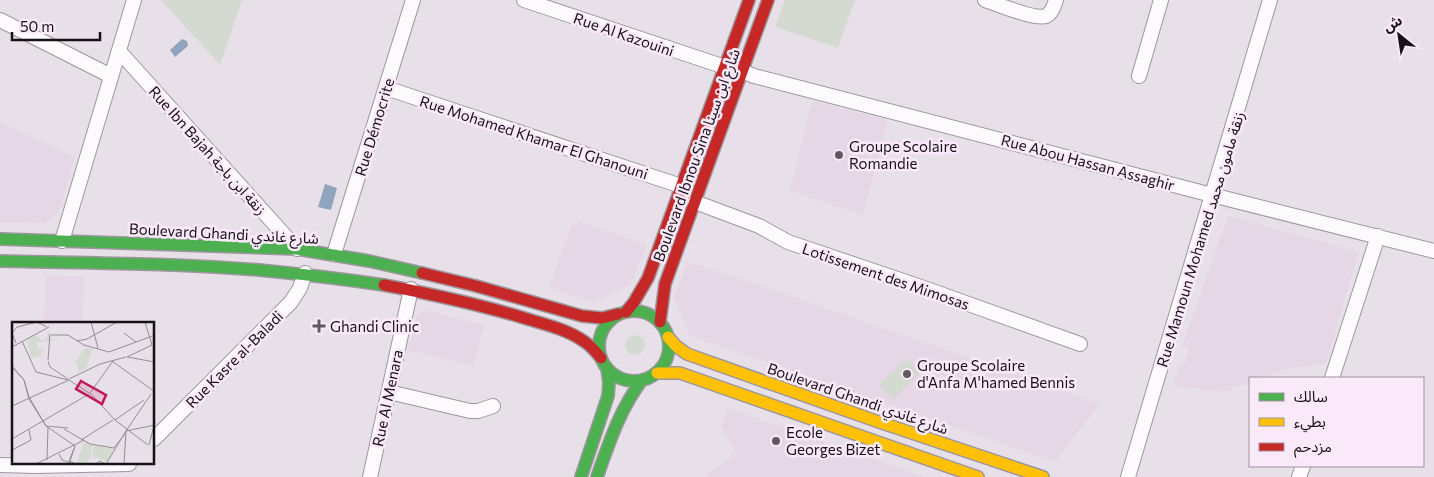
<svg xmlns="http://www.w3.org/2000/svg" width="1434" height="477" font-family="Commissioner,'Noto Sans Arabic',sans-serif">
<style>
.built{fill:#e6d7e6}
.green{fill:#d4dad1}
.water{fill:#90a5bd}
.lines{fill:none;stroke-linecap:round;stroke-linejoin:round}
.street-casing{stroke:#9d979d;stroke-width:16}
.fast-casing{stroke:#9d979d;stroke-width:14}
.slow-casing{stroke:#9d979d;stroke-width:14}
.jam-casing{stroke:#9d979d;stroke-width:14}
.street{stroke:#fcfafc;stroke-width:14}
.fast{stroke:#4caf50;stroke-width:11}
.slow{stroke:#ffc107;stroke-width:11}
.jam{stroke:#c62828;stroke-width:11}
.poi-dot{fill:#605960;stroke:#fae9f9;stroke-width:2}
.labels{text-anchor:middle;dominant-baseline:central;stroke-width:5;stroke-linejoin:round;paint-order:stroke}
.street-label{font-size:15px;fill:#171117;stroke:#fae9f9}
.poi-label{font-size:15px;fill:#171117;stroke:#fae9f9;text-anchor:start}
.inset-road{fill:none;stroke:#948d94;stroke-width:1}
.view{fill:#c2185b;fill-opacity:0.15;stroke:#c2185b;stroke-width:2.5}
.inset-edge{fill:none;stroke:#171117;stroke-width:2.5}
</style>
<rect width="100%" height="100%" fill="#e8e0e8"/>
<path class="built" d="M812,101L888,120L863,215L790,191Z
M0,122L75,157L59,212L44,223L0,222Z
M1228,216L1359,252L1326,363L1286,369L1261,378H1250V382L1223,392L1173,386L1179,365L1186,361L1189,347L1182,346Z
M580,221L647,245L631,284L593,303L549,287L572,224L578,226Z
M687,262L739,278L1100,403L1055,462L690,336L674,298Z
M46,276L84,277L83,323H44Z
M425,310L484,325L474,366L408,350L417,315Z
M728,408L925,477H708L706,474L737,455L721,427Z"/>
<path class="green" d="M161,0H242L220,65Z
M785,0H855L838,48L775,27Z
M625 345a10 10 0 1 1 20 0a10 10 0 1 1-20 0Z
M908,358L921,372L893,400L879,385Z"/>
<path class="water" d="M182,39L187,41L188,46L175,57L170,50Z
M325,184L337,188L331,210L318,207Z"/>
<g class="lines">
<defs>
<path id="street" d="M524,0L725,67
M985,0C996,4 1036,20 1046,16C1052,13 1054,6 1056,0
M0,20L111,76
M119,51L297,249
M742,71L754,76L1212,195L1434,251
M1139,76L1161,0
M386,88L681,186
M695,202L759,226L788,242L921,287L1080,344
M62,241L134,0
M334,254L413,0
M1332,378L1378,236
M389,392L470,411H478L493,406
M154,439L291,302L300,288L305,273
M0,465L35,466L129,464
M370,477L411,289
M1128,477L1270,0
M1299,477L1303,466"/>
<path id="fast" d="M0,239L297,249L369,261L422,273
M0,261C86,263 173,263 259,270C301,274 343,279 384,285
M599 346a35 35 0 1 1 70 0a35 35 0 1 1-70 0Z
M581,477L608,396L609,383L607,368
M597,477C609,443 620,409 642,380"/>
<path id="slow" d="M668,337L676,346L687,354L876,421L1043,477
M657,373H680L978,477"/>
<path id="jam" d="M422,273L476,286L582,316L602,318L618,314
M384,285C431,294 478,304 524,318C544,324 567,329 585,342C591,346 596,352 601,358
M626,312L634,302L648,278L749,0
M660,322L665,284L768,0"/>
</defs>
<use href="#street" class="street-casing"/>
<use href="#fast" class="fast-casing"/>
<use href="#slow" class="slow-casing"/>
<use href="#jam" class="jam-casing"/>
<use href="#street" class="street"/>
<use href="#fast" class="fast"/>
<use href="#slow" class="slow"/>
<use href="#jam" class="jam"/>
</g>
<g class="poi-dot">
<circle cx="839" cy="155" r="5"/>
<path d="M316.5 318.5h5v5h5v5h-5v5h-5v-5h-5v-5h5z"/>
<circle cx="907" cy="374" r="5"/>
<circle cx="776" cy="441" r="5"/>
</g>
<g class="labels">
<g class="street-label">
<text transform="translate(624 34) rotate(19)">Rue Al Kazouini</text>
<text transform="translate(374 127) rotate(-73)">Rue Démocrite</text>
<text transform="translate(534 137) rotate(18)">Rue Mohamed Khamar El Ghanouni</text>
<text transform="translate(208 150) rotate(48)">Rue Ibn Bajah زنقة ابن باجة</text>
<text transform="translate(696 155) rotate(-70)">Boulevard Ibnou Sina شارع ابن سينا</text>
<text transform="translate(1088 162) rotate(15)">Rue Abou Hassan Assaghir</text>
<text transform="translate(224 233) rotate(3)">Boulevard Ghandi شارع غاندي</text>
<text transform="translate(1200 239) rotate(-73)">Rue Mamoun Mohamed زنقة مامون محمد</text>
<text transform="translate(886 276) rotate(19)">Lotissement des Mimosas</text>
<text transform="translate(234 359) rotate(-45)">Rue Kasre al-Baladi</text>
<text transform="translate(387 398) rotate(-78)">Rue Al Menara</text>
<text transform="translate(858 398) rotate(19)">Boulevard Ghandi شارع غاندي</text>
</g>
<g class="poi-label">
<text x="849" y="146">Groupe Scolaire<tspan x="849" dy="17">Romandie</tspan></text>
<text x="330" y="326">Ghandi Clinic</text>
<text x="917" y="365">Groupe Scolaire<tspan x="917" dy="17">d'Anfa M'hamed Bennis</tspan></text>
<text x="786" y="432">Ecole<tspan x="786" dy="17">Georges Bizet</tspan></text>
</g>
</g>
<g transform="translate(12 322)">
<rect width="142" height="142" fill="#e8e0e8"/>
<path d="M36,9L39,17H49L23,21L28,27L32,26L28,33L33,37L26,34L19,37L15,17L25,13L30,19L35,16ZM81,26L74,47L66,50L65,39L62,40V38H65L72,27ZM73,119L80,123L79,134L75,142H64ZM82,123L102,127L95,140L80,134Z" fill="#d4dad1"/>
<path class="inset-road" d="M79,0L86,26M133,0L140,23M112,11L124,20M39,13H56L72,23L97,30L124,20M10,19L24,50L56,58M65,19L75,17L105,0M124,20L143,13M4,21L0,11L5,5L25,0L35,5M0,25L37,5M115,35L143,40M115,35L140,23M36,38L38,12M36,39L38,45L56,57M100,39L143,70M0,44L12,58L17,75L34,104L56,106M0,45L12,58L17,77L34,104L63,124L58,139L64,142M57,57L88,42L114,35M57,58L77,71M78,71L101,39M78,71L103,98M0,84L57,58M103,98L132,78M103,98L136,123M52,107L78,122L102,126L113,112M0,117L77,72M69,118L101,98M137,123L143,100M0,128L19,118L17,108M47,132L50,138L62,142M35,138L36,105M24,142L72,118M56,142L63,124M84,142L87,139L94,142L114,109L143,103M112,142L114,109L139,72"/>
<path class="view" d="M69,59L94,73L90,82L64,67Z"/>
<rect width="142" height="142" class="inset-edge"/>
</g>
<rect x="1249" y="377" width="175" height="90" fill="#fae9f9" stroke="#9f939f"/>
<rect x="1259" y="393" width="25" height="8" fill="#4caf50" stroke="#9f939f"/>
<text x="1294" y="402" font-size="15" fill="#171117">سالك</text>
<rect x="1259" y="418" width="25" height="8" fill="#ffc107" stroke="#9f939f"/>
<text x="1294" y="427" font-size="15" fill="#171117">بطيء</text>
<rect x="1259" y="443" width="25" height="8" fill="#c62828" stroke="#9f939f"/>
<text x="1294" y="452" font-size="15" fill="#171117">مزدحم</text>
<g transform="translate(1399 35) rotate(330)" stroke="#fae9f9" stroke-width="4" paint-order="stroke">
<path d="M0-4L9 19L0 12L-9 19Z" fill="#171117"/>
<text y="-8" font-size="14" font-weight="bold" text-anchor="middle" fill="#171117">ش</text>
</g>
<path d="M12 32v8h88v-8" fill="none" stroke="#171117" stroke-width="2.5"/>
<text x="20" y="32" font-size="15" fill="#171117" stroke="#fae9f9" stroke-width="4" paint-order="stroke">50 m</text>
</svg>
